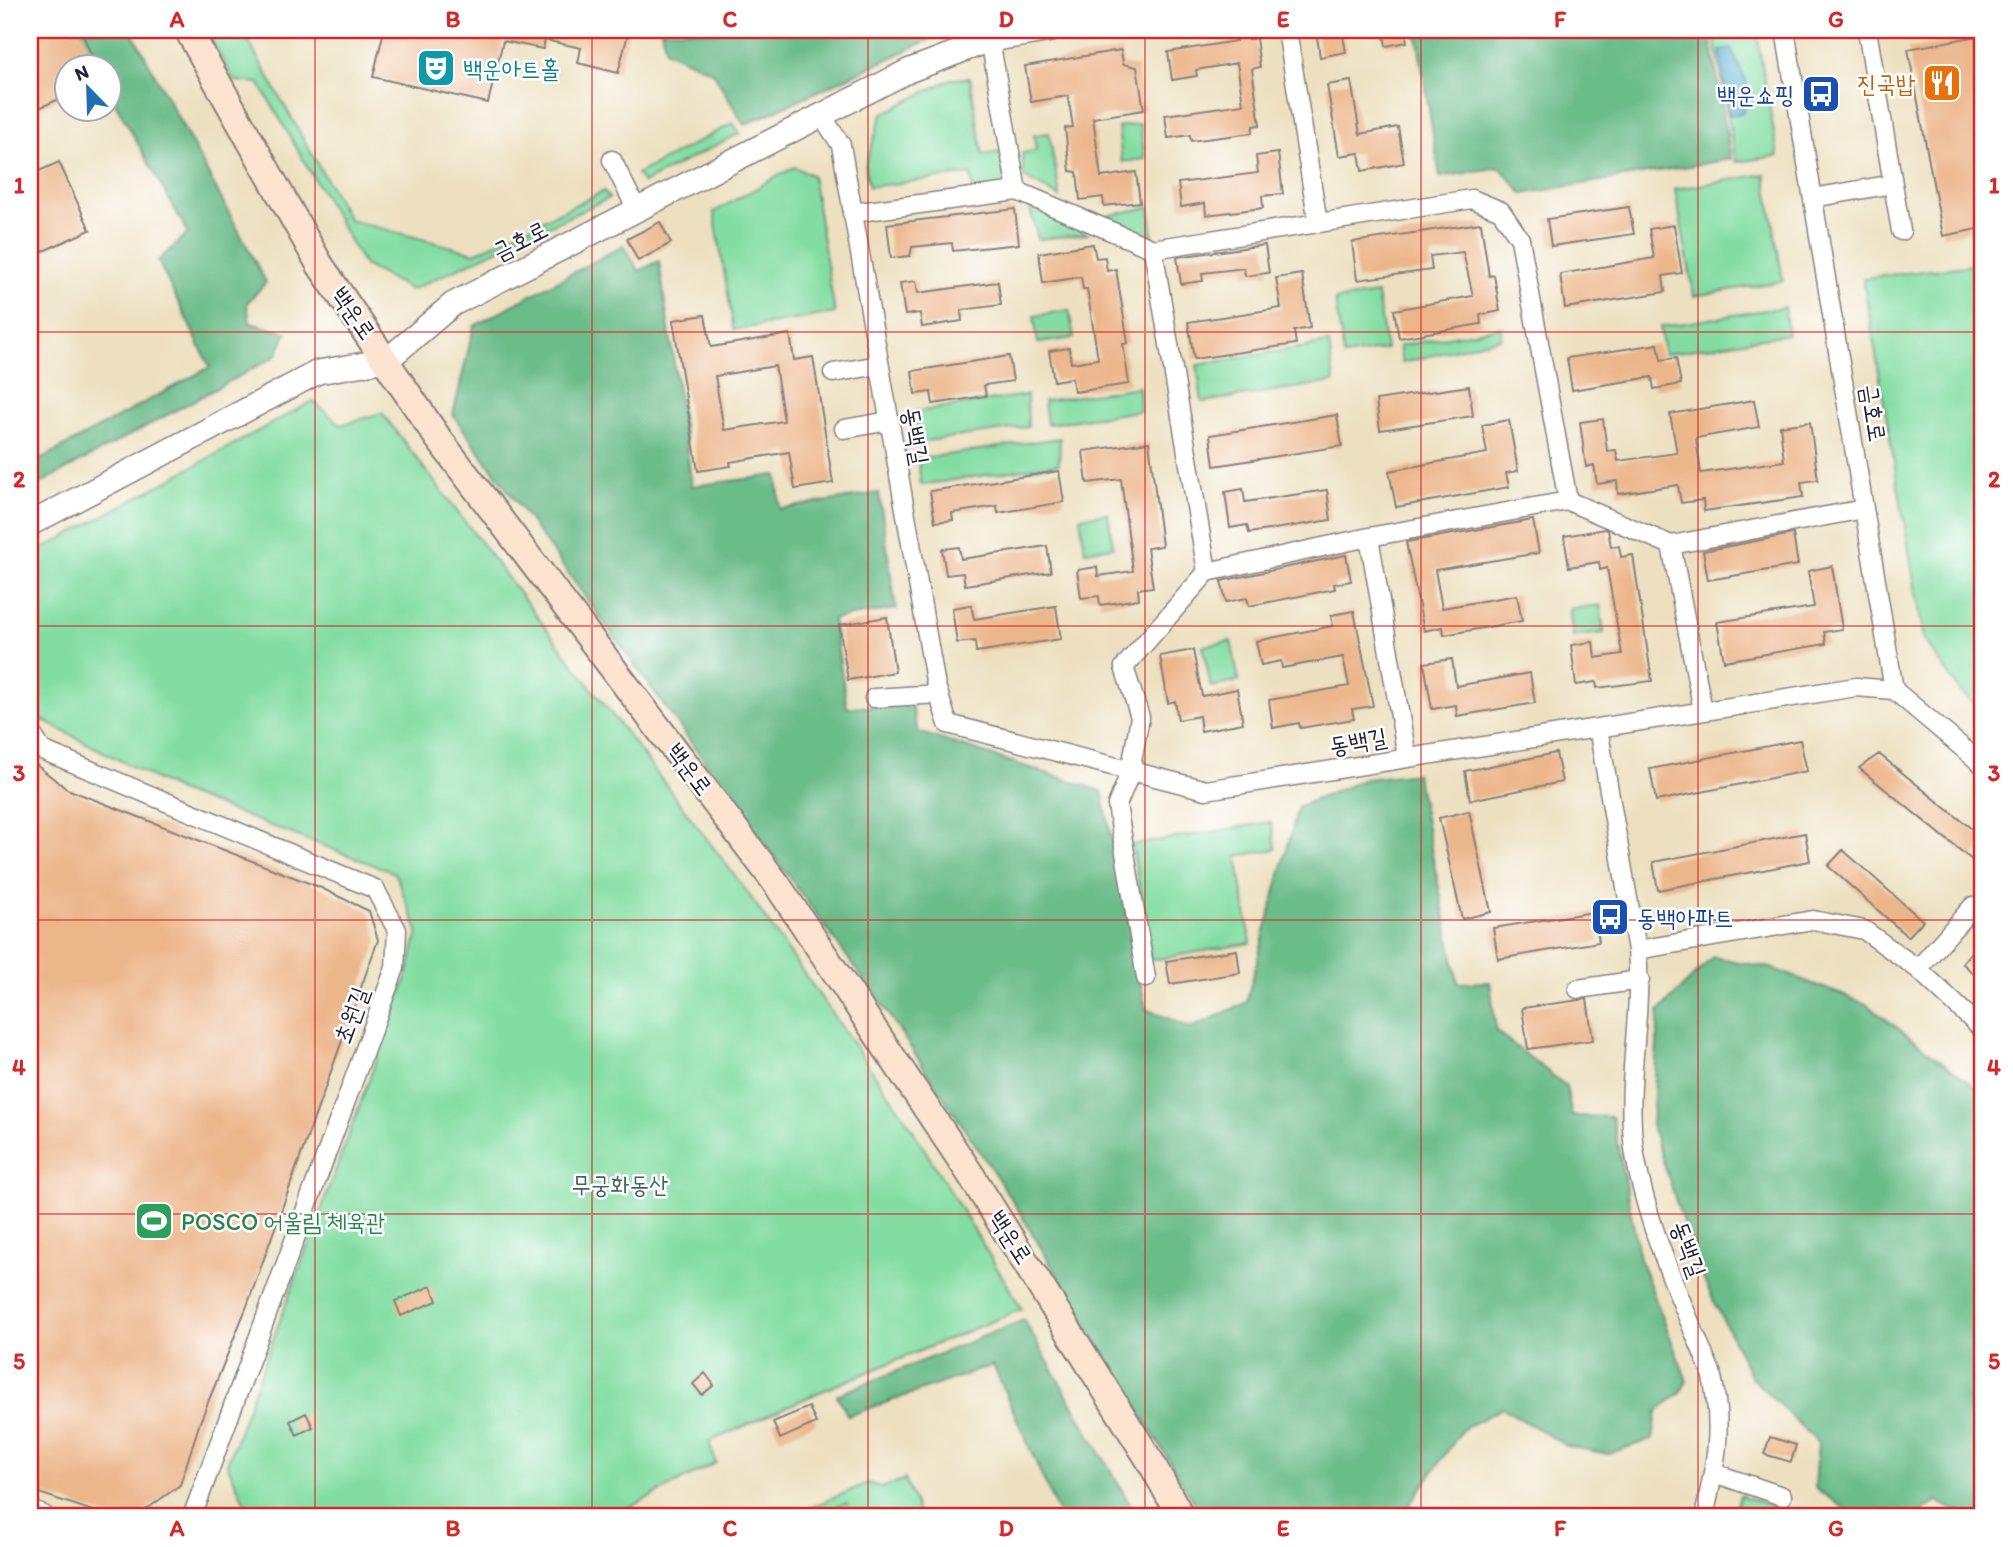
<svg xmlns="http://www.w3.org/2000/svg" width="2013" height="1547" font-family="Itim,'Poor Story',sans-serif">
<style>
.green{fill:#83dda3;stroke:#52806f;stroke-width:2}
.forest{fill:#6abc89;stroke:#466f62;stroke-width:2}
.water{fill:#4da7cb;stroke:#386483;stroke-width:2}
.building{fill:#ecb68b;fill-rule:evenodd}
.lines{fill:none;stroke-linecap:round;stroke-linejoin:round}
.minor-casing{stroke:#88817e;stroke-width:21}
.tertiary-casing{stroke:#88817e;stroke-width:26}
.secondary-casing{stroke:#88817e;stroke-width:30}
.minor{stroke:#fff;stroke-width:18}
.tertiary{stroke:#fff;stroke-width:23}
.secondary{stroke:#fde4d0;stroke-width:26}
.grid{fill:none;stroke:#d62828;stroke-width:2;stroke-opacity:0.55}
.labels{text-anchor:middle;dominant-baseline:central;stroke-width:5;stroke-linejoin:round;paint-order:stroke}
.culture-label{font-size:24px;fill:#0d838f;stroke:#fff;text-anchor:start}
.food-label{font-size:24px;fill:#c56008;stroke:#fff;text-anchor:end}
.transit-label{font-size:24px;fill:#164399;stroke:#fff;text-anchor:end}
.street-label{font-size:24px;fill:#22223b;stroke:#fff}
.park-label{font-size:24px;fill:#44635f;stroke:#fff}
.leisure-label{font-size:24px;fill:#27864d;stroke:#fff;text-anchor:start}
.neatline{fill:none;stroke:#d62828;stroke-width:2.5}
.grid-label{font-size:23px;text-anchor:middle;font-weight:bold;fill:#d62828}
</style>
<rect width="100%" height="100%" fill="#fff"/>
<filter id="ink" filterUnits="userSpaceOnUse"><feTurbulence type="fractalNoise" baseFrequency=".0143" numOctaves="2"/><feDisplacementMap in="SourceGraphic" scale="14" xChannelSelector="R" yChannelSelector="G"/><feConvolveMatrix kernelMatrix="1 2 1 2 8 2 1 2 1" color-interpolation-filters="sRGB"/></filter>
<filter id="wash" filterUnits="userSpaceOnUse"><feTurbulence type="fractalNoise" baseFrequency=".00686" numOctaves="4" result="noise"/><feDisplacementMap in="SourceGraphic" scale="28" xChannelSelector="R" yChannelSelector="G"/><feGaussianBlur stdDeviation="1.57" result="paint"/><feColorMatrix in="noise" values="0 0 0 0 0 0 0 0 0 0 0 0 0 0 0 0 0 1.4 0 .05"/><feComposite in="paint" operator="in"/></filter>
<g filter="url(#wash)">
<rect width="100%" height="100%" fill="#ede0c0"/>
<path class="green" d="M206,30H242L349,220L475,253L604,191L609,198L411,290L364,265L259,83L234,81Z
M1713,30H1756L1778,156L1736,162Z
M970,78L983,155L1001,152L1008,189L974,194L971,174L869,187L865,166L882,114L951,79Z
M733,123L740,133L643,183L637,174Z
M1140,124L1145,159L1122,162L1118,127Z
M1049,133L1060,197L1024,177L1022,153L1036,151L1034,135Z
M794,167L812,175L835,313L734,330L714,212Z
M1765,174L1783,281L1694,296L1675,189Z
M1029,205L1088,234L1038,239Z
M1150,207L1153,239L1107,216Z
M1983,264V713L1961,692L1924,639L1863,278Z
M1377,294L1386,349L1344,356L1335,300Z
M1784,307L1788,334L1664,354L1660,327Z
M1069,310L1074,338L1038,343L1034,316Z
M1501,327V338L1402,363L1399,346Z
M1329,343L1334,382L1202,402L1197,365Z
M1139,387L1140,411L1047,424L1044,401Z
M1027,395L1028,427L920,442L914,412Z
M313,401L341,425L382,413L742,885L908,1122L1022,1309L817,1393L709,1442L716,1463L611,1517H251L227,1464L407,977L418,931L395,873L179,791L40,719L30,700V556Z
M1060,438L1059,464L921,485L918,459Z
M1108,513L1113,547L1085,551L1080,517Z
M1600,605L1604,633L1573,637L1569,609Z
M1231,641L1239,681L1211,687L1203,646Z
M1271,822L1276,849L1237,856L1251,943L1151,960L1132,845Z
M905,1479L920,1517H853L846,1503L813,1517H788L868,1483L882,1488Z
M1740,1495L1803,1517H1733Z"/>
<path class="forest" d="M73,30H131L266,282L247,303L250,323L287,333L276,356L30,489V465L210,367L158,261L188,233L109,92L108,66H94Z
M661,30H951L744,125L713,72L666,51Z
M1416,30H1709L1731,159L1523,194L1500,167L1440,177Z
M624,245L639,271L659,261L692,486L777,475L780,509L879,493L896,609L833,619L847,708L911,704L918,732L1102,791L1146,1009L1191,1028L1246,1003L1298,807L1365,779L1416,773L1458,983L1490,982L1496,1031L1566,1086L1572,1116L1612,1117L1640,1259L1687,1381L1680,1393L1657,1412L1653,1439L1608,1454L1567,1446L1502,1408L1463,1429L1401,1517H1203L1014,1203L885,1009L453,415L474,326Z
M1713,957L1771,968L1866,1004L1983,1093V1517H1970L1937,1502L1912,1517H1857L1815,1488L1818,1443L1751,1377L1697,1266L1652,1127L1659,1011Z
M1024,1320L1131,1506L1137,1517H1060L993,1365L848,1416L837,1395Z"/>
<path class="water" d="M1731,49L1747,83L1743,113L1729,115L1720,51Z"/>
<g id="blocks">
<path class="building" d="M30,30H81L96,66H66V96L30,112Z
M384,30H629L618,73L578,63L581,48L545,40L543,49L503,41L488,103L373,77Z
M1316,30H1342L1346,52L1320,57Z
M1383,30H1405L1407,42L1386,46Z
M1248,33V39L1256,38L1260,67L1252,69L1260,125L1253,126L1252,133L1191,141L1190,135L1168,138L1165,115L1243,104L1237,63L1196,70L1197,76L1172,80L1168,52L1236,41L1235,35Z
M1983,35V228L1943,236L1908,49Z
M1121,50L1123,64L1137,67L1144,110L1093,118L1101,177L1136,172L1140,202L1104,206L1103,197L1080,200L1077,172L1070,171L1065,128L1073,127L1068,96L1031,102L1025,66Z
M1351,81L1360,134L1398,127L1404,163L1362,171L1359,153L1339,156L1327,85Z
M1278,153L1283,194L1262,196L1263,208L1206,215L1205,203L1181,207L1178,183L1258,173L1256,156Z
M59,162L90,230L30,257V175Z
M1629,207L1634,234L1551,246L1547,219Z
M1015,209L1019,244L953,251L952,243L912,247L910,256L891,258L887,224Z
M660,222L671,243L638,261L627,239Z
M1481,223L1489,276L1494,275L1500,311L1480,315L1481,324L1399,338L1394,310L1473,296L1463,252L1430,256L1432,270L1357,280L1352,242Z
M1674,225L1682,273L1663,276L1665,292L1565,308L1560,274L1654,258L1649,229Z
M1093,244L1096,258L1105,257L1107,271L1116,269L1128,343L1123,344L1129,384L1074,392L1072,378L1054,381L1049,351L1069,348L1071,363L1098,359L1087,289H1083L1081,277L1043,283L1039,253Z
M1265,245L1269,273L1245,276L1244,268L1202,273L1203,281L1181,284L1177,257Z
M1302,274L1310,328L1294,331L1296,344L1194,359L1188,322L1281,308L1276,278Z
M916,281L918,293L998,282L1001,305L961,310L962,321L922,327L920,313L905,315L900,283Z
M705,315L711,347L790,334L794,360L813,357L833,483L795,489L789,452L730,462L731,466L698,471L673,320ZM775,366L784,421L724,430L715,376Z
M1658,344L1661,360L1676,358L1681,384L1654,389L1652,377L1572,390L1567,358Z
M1009,356L1013,381L984,385L986,396L933,404L931,392L915,394L912,371Z
M1469,386L1473,416L1380,430L1376,400Z
M1754,400L1759,427L1696,438L1701,473L1784,461L1780,426L1810,422L1818,480L1801,482L1803,497L1704,511L1703,500L1681,503L1678,485L1618,494L1617,481L1597,484L1594,465L1586,467L1580,422L1603,419L1607,451L1616,450L1618,461L1677,453L1670,414Z
M1337,415L1342,446L1214,466L1210,435Z
M1509,420L1518,471L1506,473L1509,487L1396,507L1389,471L1487,453L1482,425Z
M1149,442L1162,546L1147,548L1153,587L1138,589L1139,599L1100,605L1099,596L1081,598L1077,570L1097,567L1098,576L1133,571L1121,479L1087,483L1083,451Z
M1059,471L1064,502L998,513L997,506L952,513L953,520L935,522L930,491Z
M1243,489L1245,502L1327,490L1331,520L1249,533L1247,525L1230,528L1225,492Z
M1533,520L1539,553L1435,570L1442,608L1517,595L1522,621L1444,635L1443,627L1424,631L1406,542Z
M1605,529L1608,530L1611,547L1619,546L1621,557L1633,555L1652,681L1597,688L1596,682L1576,685L1571,645L1593,642L1595,658L1622,654L1607,568L1600,570L1599,562L1569,567L1564,536Z
M1793,534L1798,565L1708,580L1703,551Z
M1047,546L1051,572L965,585L963,573L946,575L942,549L959,547L961,559Z
M1346,555L1351,581L1334,584L1335,589L1249,606L1247,598L1226,602L1221,581Z
M1832,566L1842,629L1824,632L1826,644L1724,661L1717,622L1814,607L1808,571Z
M971,605L974,619L1056,606L1061,639L976,652L975,641L957,643L952,608Z
M1354,611L1373,706L1352,709L1354,719L1300,728L1299,723L1273,728L1269,700L1349,686L1343,657L1282,668L1281,661L1261,665L1256,641L1333,626L1331,615Z
M887,617L895,672L848,680L839,625Z
M1193,650L1202,696L1237,689L1243,723L1201,731L1199,716L1178,720L1175,701L1168,703L1160,656Z
M1452,659L1456,686L1530,673L1535,703L1457,716L1456,705L1432,709L1424,663Z
M1800,740L1807,771L1656,801L1650,769Z
M1556,753L1562,782L1470,800L1465,771Z
M1879,754L1983,838V846L1972,860L1859,768Z
M30,760L67,789L319,887L369,911L378,940L247,1306L200,1422L180,1485L136,1517H111L30,1490Z
M1469,811L1491,912L1462,919L1439,818Z
M1805,833L1810,861L1658,890L1653,862Z
M1843,850L1923,921L1908,937L1828,866Z
M1594,912L1599,942L1498,959L1493,928Z
M1983,938V982L1962,963Z
M1237,950L1240,973L1170,984L1166,961Z
M1587,999L1593,1040L1528,1049L1522,1008Z
M431,1286L437,1301L401,1316L395,1301Z
M705,1373L714,1385L702,1395L693,1384Z
M809,1407L816,1423L780,1439L773,1422Z
M306,1413L313,1427L297,1435L290,1421Z
M1770,1437L1796,1445L1791,1462L1764,1454Z"/>
</g>
</g>
<g filter="url(#ink)">
<use href="#blocks" fill-opacity="0" stroke="#88817e" stroke-width="2"/>
<g class="lines">
<defs>
<path id="minor" d="M1287,30L1318,223
M1785,30L1894,690L1983,765
M1867,30L1901,231
M990,40L1017,191
M822,116L841,145L936,686L948,724L1206,790L1856,687L1894,690
M612,160L637,210
M1813,198L1893,184
M852,213L1017,191L1153,249L1207,572
M1153,249L1472,199L1501,211L1520,239L1568,501
M833,373L879,365
M844,429L889,421
M1369,537L1407,757
M1671,545L1864,509
M874,698L939,694
M1598,728L1637,950C1643,1016 1625,1082 1634,1149C1646,1226 1681,1300 1711,1372C1724,1427 1716,1463 1704,1517
M30,731L42,750L375,889L397,930L395,968L192,1517
M1637,950L1813,920L1864,930L1918,969L1973,906
M1918,969L1983,1030
M1146,978L1117,805L1130,773L1140,717L1124,667L1207,572L1369,537L1568,501L1671,545L1703,711
M1578,989L1640,980
M1714,1473L1782,1496"/>
<path id="tertiary" d="M30,524L318,372L387,360L453,304L908,71L990,40L1051,30
M30,1513L42,1517"/>
<path id="secondary" d="M188,30L320,265L438,438L776,883L969,1172L1152,1464L1181,1517"/>
</defs>
<use href="#minor" class="minor-casing"/>
<use href="#tertiary" class="tertiary-casing"/>
<use href="#secondary" class="secondary-casing"/>
<use href="#minor" class="minor"/>
<use href="#tertiary" class="tertiary"/>
<use href="#secondary" class="secondary"/>
</g>
</g>
<path class="grid" d="M315,30V1517M592,30V1517M868,30V1517M1145,30V1517M1421,30V1517M1698,30V1517M30,332H1983M30,626H1983M30,920H1983M30,1214H1983"/>
<defs>
<symbol id="theatre-square" viewBox="-11 -11 22 22"><rect x="-9" y="-9" width="18" height="18" rx="4" fill="#0f9aa8" stroke="#fff"/><path d="M-5-5.5Q0-4 5-5.5V0Q5 5 0 6Q-5 5-5 0ZM-3.3-2.5H-1v1.5H-3.3ZM1-2.5H3.3v1.5H1ZM-2.8 1Q0 5.5 2.8 1Z" fill="#fff"/></symbol>
<symbol id="restaurant-square" viewBox="-11 -11 22 22"><rect x="-9" y="-9" width="18" height="18" rx="4" fill="#e8710a" stroke="#fff"/><path d="M-5-6h1v4h1v-4h1v4h1v-4h1v5L-1.5 .5V6h-2V.5L-5-1ZM5-6V6H3V1.5H1.5Q1.5-4 5-6Z" fill="#fff"/></symbol>
<symbol id="bus-square" viewBox="-11 -11 22 22"><rect x="-9" y="-9" width="18" height="18" rx="4" fill="#1a4fb4" stroke="#fff"/><path d="M-5-6H5V4H4V6H2V4H-2V6H-4V4H-5ZM-3.5-4V0h7V-4ZM-3.5 1.2v1.5H-2V1.2ZM2 1.2v1.5H3.5V1.2Z" fill="#fff"/></symbol>
<symbol id="stadium-square" viewBox="-11 -11 22 22"><rect x="-9" y="-9" width="18" height="18" rx="4" fill="#2e9e5b" stroke="#fff"/><path d="M0-5a6.5 5 0 1 0 0 10a6.5 5 0 1 0 0-10ZM-3.5-1.8h7v3.6h-7Z" fill="#fff"/></symbol>
</defs>
<g fill-rule="evenodd">
<use href="#theatre-square" x="414" y="46" width="44" height="44"/>
<use href="#restaurant-square" x="1920" y="61" width="44" height="44"/>
<use href="#bus-square" x="1799" y="72" width="44" height="44"/>
<use href="#bus-square" x="1588" y="895" width="44" height="44"/>
<use href="#stadium-square" x="132" y="1199" width="44" height="44"/>
</g>
<g class="labels">
<g class="culture-label">
<text x="463" y="68">백운아트홀</text>
</g>
<g class="food-label">
<text x="1915" y="83">진국밥</text>
</g>
<g class="transit-label">
<text x="1794" y="94">백운쇼핑</text>
<text x="1637" y="917" text-anchor="start">동백아파트</text>
</g>
<g class="street-label">
<text transform="translate(520 240) rotate(-27)">금호로</text>
<text transform="translate(354 313) rotate(55)">백운로</text>
<text transform="translate(1874 413) rotate(81)">금호로</text>
<text transform="translate(916 436) rotate(80)">동백길</text>
<text transform="translate(1358 741) rotate(-10)">동백길</text>
<text transform="translate(690 769) rotate(53)">백운로</text>
<text transform="translate(351 1015) rotate(-70)">초원길</text>
<text transform="translate(1011 1237) rotate(57)">백운로</text>
<text transform="translate(1689 1249) rotate(70)">동백길</text>
</g>
<g class="park-label">
<text x="620" y="1184">무궁화동산</text>
</g>
<g class="leisure-label">
<text x="181" y="1221">POSCO 어울림 체육관</text>
</g>
</g>
<rect width="2013" height="1547" fill="none" stroke="#fff" stroke-width="77"/>
<g transform="translate(88 88) rotate(337)"><circle r="33" fill="#ffffff" stroke="#a7a7b1" stroke-width="2"/>
<path d="M0-5L12 26L0 18L-12 26Z" fill="#1f6fb2"/>
<text y="-10" font-size="19" font-weight="bold" text-anchor="middle" fill="#22223b">N</text>
</g>
<rect x="38" y="38" width="1936" height="1470" class="neatline"/>
<g class="grid-label">
<text x="177" y="27">A</text>
<text x="453" y="27">B</text>
<text x="730" y="27">C</text>
<text x="1006" y="27">D</text>
<text x="1283" y="27">E</text>
<text x="1560" y="27">F</text>
<text x="1836" y="27">G</text>
<text x="19" y="193">1</text>
<text x="1994" y="193">1</text>
<text x="19" y="487">2</text>
<text x="1994" y="487">2</text>
<text x="19" y="781">3</text>
<text x="1994" y="781">3</text>
<text x="19" y="1075">4</text>
<text x="1994" y="1075">4</text>
<text x="19" y="1369">5</text>
<text x="1994" y="1369">5</text>
<text x="177" y="1536">A</text>
<text x="453" y="1536">B</text>
<text x="730" y="1536">C</text>
<text x="1006" y="1536">D</text>
<text x="1283" y="1536">E</text>
<text x="1560" y="1536">F</text>
<text x="1836" y="1536">G</text>
</g>
</svg>
